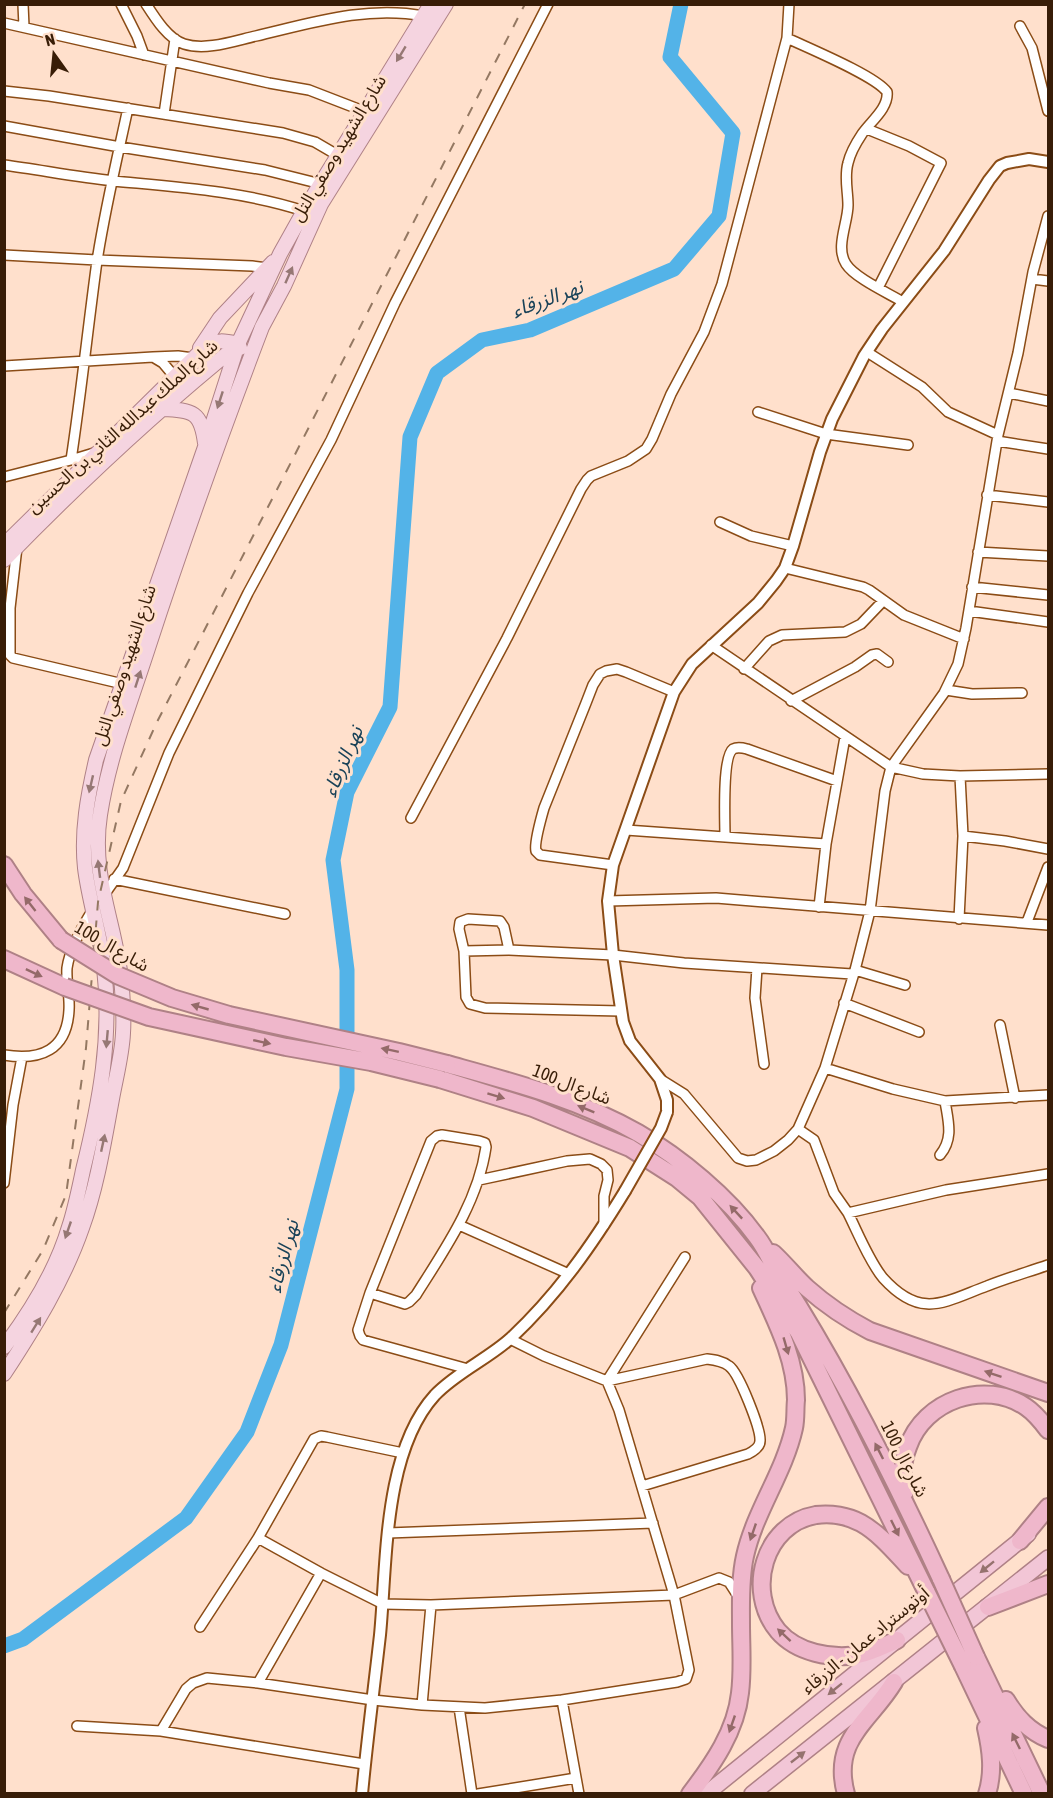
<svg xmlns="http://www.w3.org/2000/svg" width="1053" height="1798" font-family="'Asap Condensed','Noto Sans Arabic',sans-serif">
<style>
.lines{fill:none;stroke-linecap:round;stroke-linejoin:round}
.river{stroke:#53b3e8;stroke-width:15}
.minor-casing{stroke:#8b4c16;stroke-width:12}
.tertiary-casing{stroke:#8b4c16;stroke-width:14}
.primary-casing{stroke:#af8186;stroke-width:16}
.trunk-casing{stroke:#af8186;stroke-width:18}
.motorway-casing{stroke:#af8186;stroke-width:20}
.minor{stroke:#fff;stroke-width:9}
.tertiary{stroke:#fff;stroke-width:10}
.primary{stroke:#f5d4e0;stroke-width:14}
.trunk{stroke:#f2c6d6;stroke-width:15}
.motorway{stroke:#efb7cb;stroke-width:16}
.rail{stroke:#947862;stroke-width:2;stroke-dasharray:10 10;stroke-linecap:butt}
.tertiary-bridge-casing{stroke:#8b4c16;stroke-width:14;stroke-linecap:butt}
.motorway-bridge-casing{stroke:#af8186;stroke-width:20;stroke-linecap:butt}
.tertiary-bridge{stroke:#fff;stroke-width:10}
.motorway-bridge{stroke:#efb7cb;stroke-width:16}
.oneway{fill:#967874}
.oneway2{fill:#946a69}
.oneway3{fill:#95726e}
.labels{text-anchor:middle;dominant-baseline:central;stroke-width:6;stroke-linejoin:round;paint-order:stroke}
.street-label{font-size:18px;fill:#381d07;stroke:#ffe0cc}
.water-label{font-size:20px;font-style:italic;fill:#194258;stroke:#ffe0cc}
</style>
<rect width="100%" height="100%" fill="#ffe0cc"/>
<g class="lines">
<path class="river" d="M4,1646L23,1639L186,1518L247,1432L281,1345L347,1089V970L333,860L347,792L390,707L410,437L437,373L482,340L530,330L674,269L719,216L733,133L670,57L681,4"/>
<defs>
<path id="minor" d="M23,4L24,27
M121,4L137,36L144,55
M146,4C155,18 168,39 184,44C206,51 234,41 256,36C311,23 367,5 424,16
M789,4L787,38C808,48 876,76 887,92C889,108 870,122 862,134C856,143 850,154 848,163C844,177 848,191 848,205C848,223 835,247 846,264C855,278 888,293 903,302
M4,23L269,83L309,90L366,112
M1020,26L1032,48L1048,111
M4,91L49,96L283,133L315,142L339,156
M164,114L175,39
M4,126L120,147L265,170L321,184
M867,129L909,146L941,163L878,288
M4,165C41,170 77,177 114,181C177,187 243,191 304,211
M4,255L97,260L252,266L267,268
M1032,279L1048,281
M867,352L922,387L948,412L998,435
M153,357L163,363L174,376
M4,366L153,357L178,356L193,358
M1009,393L1048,401
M758,412L826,434L908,445
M997,441L1048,449
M71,460C81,394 88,327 97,261C105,209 117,159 128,108
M4,477L71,460L94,453
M987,495L1048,502
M720,522L751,536L793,546
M17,547L10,608V655L13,658L123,684
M978,552L1048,556
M785,568L863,587L869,590L904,615L964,639
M972,587L1048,595
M969,611L1048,622
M711,645L891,767L923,774L960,776L1048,774
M744,669L769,641L782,635L845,632L861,624L883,601
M946,690L972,694L1022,693
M791,701L855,667L872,655L877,654L888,662
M411,818L507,638L581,489L587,480L591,476L628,461L646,449L652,439L671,394L704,332L722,284L787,38
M626,830L826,844
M963,836L1005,841L1048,849
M725,837C725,822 722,757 733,749C737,747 743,748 747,749L837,781
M613,865L540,855C539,854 537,852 536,851C534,844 542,815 544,808L586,703L593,685L600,674L606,671L617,669L626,672L674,692
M114,879L285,914
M104,895L123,868L169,753L248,593L331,440L395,303L548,4
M608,901L716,898L1048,925
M819,907L826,844L845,737
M959,919L963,836L960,776
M1027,922L1048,867
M509,950L504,927L500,921L468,919L460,922L459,929L464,951L466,997L470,1004L485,1008L621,1011
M464,951L509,950L613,955L684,963L852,974
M757,968L755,998L764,1064
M855,970L905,985
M844,1003L919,1032
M1000,1025L1015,1098
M4,1055C41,1061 67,1050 69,1010C70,996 66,982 67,968C70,947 83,925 94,908
M825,1068L893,1089L945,1101L1048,1095
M660,1079L684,1094L738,1158L747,1161L756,1160L774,1151L788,1140L798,1129L825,1068L855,970L870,911L885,791L891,767L944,693L958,664L966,628L998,435L1018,353L1033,272L1048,216
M798,1129L814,1140L834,1193L848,1213L946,1190L1048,1174
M442,1135L479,1141L485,1143L486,1147C478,1202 445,1249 416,1295L409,1302L405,1304L370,1293L431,1141L437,1136Z
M940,1155C954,1138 948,1121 945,1101
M479,1180L567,1161L590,1159L601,1164L607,1170L608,1180L604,1196V1225
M4,1183L13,1105L22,1057
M848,1213C858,1233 869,1261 883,1278C921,1320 944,1302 987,1286C1007,1278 1028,1272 1048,1265
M459,1225L569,1274
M370,1293L358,1330L360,1336L363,1340L468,1369
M607,1381L707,1359C715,1360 723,1361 729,1366C739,1373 761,1429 760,1441C760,1447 754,1451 748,1454L642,1486
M607,1381L685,1257
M388,1533L653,1523
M258,1538L321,1573L383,1604L431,1605L674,1595L719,1578L729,1582L738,1596
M200,1627L258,1538L314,1439L321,1436L327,1437L403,1453
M258,1683L321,1573
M562,1700L579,1794
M422,1705L431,1605
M459,1707L472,1794
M77,1726L161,1731L364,1764
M161,1731L186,1689L193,1683L207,1678L258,1683L373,1700L422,1705L485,1708L562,1700L677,1682L686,1679L689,1670L674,1595L619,1410L607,1381L544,1356L510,1339
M478,1794L576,1778"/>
<path id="tertiary" d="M667,1112V1100L660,1079L630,1041L623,1022L613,955L608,901L613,865L674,692L692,664L758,603L776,581L785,568L793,546L820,452L832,419L864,356L882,329L944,251L989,180L1000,166L1007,163L1029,159L1048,162
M362,1794C367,1741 374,1688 380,1635C387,1563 383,1452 435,1395C457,1372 488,1359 511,1338C558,1294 592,1245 625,1191"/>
<path id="primary" d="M200,348L220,318L273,262
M163,409C193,410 201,412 205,443
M4,545L205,347C216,339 225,341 238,344L240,348
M4,560C78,484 156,411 239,344
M4,1347C31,1311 56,1271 69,1227C75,1209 79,1189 83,1170C100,1101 112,1037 104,967C100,933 89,901 85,868C81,831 88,795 96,760L205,447L238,344L280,254L304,211L431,4
M4,1374C34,1328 64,1280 82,1228C97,1187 104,1142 112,1099C116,1077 122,1055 123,1033C124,1019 123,1003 122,989C118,927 90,880 100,815C109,756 131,701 149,645C184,538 222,432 262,327L284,286L321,204L446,4"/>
<path id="trunk" d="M706,1794L1028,1534
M752,1794L1048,1558"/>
<path id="motorway" d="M4,865L23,894L61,940
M4,959L65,987
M447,1064C512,1082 579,1099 638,1133C681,1158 728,1197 757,1237C767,1250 773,1266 782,1280C843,1375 894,1477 941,1579
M440,1079L533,1108L630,1148L677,1178L700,1197L757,1268L799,1333L927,1593
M773,1253C785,1264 795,1277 807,1288C826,1305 847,1319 870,1331L1048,1393
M905,1492C901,1476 902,1462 908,1447C924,1400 985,1379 1026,1407C1035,1413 1042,1422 1048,1430
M1020,1541L1048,1507
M988,1607L1048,1584
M897,1640C885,1645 872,1652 858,1655C831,1659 797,1653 778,1631C745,1591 764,1524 816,1515C831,1513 848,1516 861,1523C879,1533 894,1551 908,1566
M976,1657L1042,1794
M963,1666L1024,1794
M1006,1700C1017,1718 1029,1731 1048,1739
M986,1728C991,1750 994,1772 987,1794
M690,1794C713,1764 736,1731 740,1693C743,1670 741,1646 741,1624C741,1602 740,1578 745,1556C755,1511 784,1473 794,1428C796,1419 795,1409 796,1400C796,1360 777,1323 761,1288
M846,1794C831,1739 870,1722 894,1682"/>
</defs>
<use href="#minor" class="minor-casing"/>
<use href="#tertiary" class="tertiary-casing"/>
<use href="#primary" class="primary-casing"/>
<use href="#trunk" class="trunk-casing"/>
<use href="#motorway" class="motorway-casing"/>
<use href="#minor" class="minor"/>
<use href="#tertiary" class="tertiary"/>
<use href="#primary" class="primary"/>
<use href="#trunk" class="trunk"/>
<use href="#motorway" class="motorway"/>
<path class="rail" d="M4,1313L43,1250L66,1195L86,1048L98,902L121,801L157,722L285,474L525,4"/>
<defs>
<path id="tertiary-bridge" d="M625,1191L661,1128L667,1112"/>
<path id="motorway-bridge" d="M61,940L117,975L172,998L229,1015L399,1052L447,1064
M65,987L149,1017L286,1047L371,1062L440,1079
M941,1579L976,1657
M927,1593L963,1666"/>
</defs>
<use href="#tertiary-bridge" class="tertiary-bridge-casing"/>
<use href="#motorway-bridge" class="motorway-bridge-casing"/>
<use href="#tertiary-bridge" class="tertiary-bridge"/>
<use href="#motorway-bridge" class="motorway-bridge"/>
</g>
<defs><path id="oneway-solid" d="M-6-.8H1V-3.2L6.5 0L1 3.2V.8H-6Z" transform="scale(1.5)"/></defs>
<g class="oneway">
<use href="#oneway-solid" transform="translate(401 54) rotate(121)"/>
<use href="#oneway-solid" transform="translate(289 275) rotate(-66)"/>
<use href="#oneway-solid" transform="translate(220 400) rotate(108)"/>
<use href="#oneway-solid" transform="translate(138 679) rotate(-72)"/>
<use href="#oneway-solid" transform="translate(91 784) rotate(103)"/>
<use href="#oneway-solid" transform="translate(99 869) rotate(-97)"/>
<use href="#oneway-solid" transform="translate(107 1039) rotate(95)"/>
<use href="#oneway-solid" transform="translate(103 1143) rotate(-78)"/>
<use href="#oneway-solid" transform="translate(68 1230) rotate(109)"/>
<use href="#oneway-solid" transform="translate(36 1325) rotate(-58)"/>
</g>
<g class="oneway2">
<use href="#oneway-solid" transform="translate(30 904) rotate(-128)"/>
<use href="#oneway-solid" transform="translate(34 973) rotate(25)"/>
<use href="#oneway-solid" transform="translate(200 1007) rotate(-164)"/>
<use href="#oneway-solid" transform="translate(262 1042) rotate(12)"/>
<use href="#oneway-solid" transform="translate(390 1050) rotate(-168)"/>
<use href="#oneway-solid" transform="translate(496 1096) rotate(17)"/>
<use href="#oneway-solid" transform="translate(586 1109) rotate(-158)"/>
<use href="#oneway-solid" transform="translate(736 1212) rotate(-133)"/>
<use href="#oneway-solid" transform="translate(786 1346) rotate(74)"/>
<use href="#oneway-solid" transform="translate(993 1374) rotate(-161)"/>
<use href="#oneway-solid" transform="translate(879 1451) rotate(-117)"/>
<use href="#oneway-solid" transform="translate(895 1528) rotate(64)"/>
<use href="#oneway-solid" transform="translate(753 1532) rotate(109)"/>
<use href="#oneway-solid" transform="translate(784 1635) rotate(-137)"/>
<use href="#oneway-solid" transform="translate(732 1724) rotate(109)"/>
<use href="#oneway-solid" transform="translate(1016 1741) rotate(-116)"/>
</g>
<g class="oneway3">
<use href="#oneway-solid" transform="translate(987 1567) rotate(141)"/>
<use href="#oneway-solid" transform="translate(835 1689) rotate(141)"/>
<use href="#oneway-solid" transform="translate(798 1757) rotate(-38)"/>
</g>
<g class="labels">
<g class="street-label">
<text transform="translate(338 148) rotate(-59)">شارع الشهيد وصفي التل</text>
<text transform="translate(122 426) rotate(-42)">شارع الملك عبدالله الثاني بن الحسين</text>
<text transform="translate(124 665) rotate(-72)">شارع الشهيد وصفي التل</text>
<text transform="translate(112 946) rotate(30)">شارع ال 100</text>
<text transform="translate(572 1084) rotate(21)">شارع ال 100</text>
<text transform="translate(905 1459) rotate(63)">شارع ال 100</text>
<text transform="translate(865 1640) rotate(-39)">أوتوستراد عمان - الزرقاء</text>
</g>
<g class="water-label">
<text transform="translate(547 298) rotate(-20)">نهر الزرقاء</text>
<text transform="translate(342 761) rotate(-67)">نهر الزرقاء</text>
<text transform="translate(282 1256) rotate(-75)">نهر الزرقاء</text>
</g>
</g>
<rect width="1053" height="1798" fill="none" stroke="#381d07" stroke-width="12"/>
<g transform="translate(54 54) rotate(345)" stroke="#ffe0cc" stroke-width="4.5" paint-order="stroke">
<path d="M0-4.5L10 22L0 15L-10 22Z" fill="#381d07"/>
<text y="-9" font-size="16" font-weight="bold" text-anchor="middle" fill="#381d07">N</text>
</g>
</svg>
